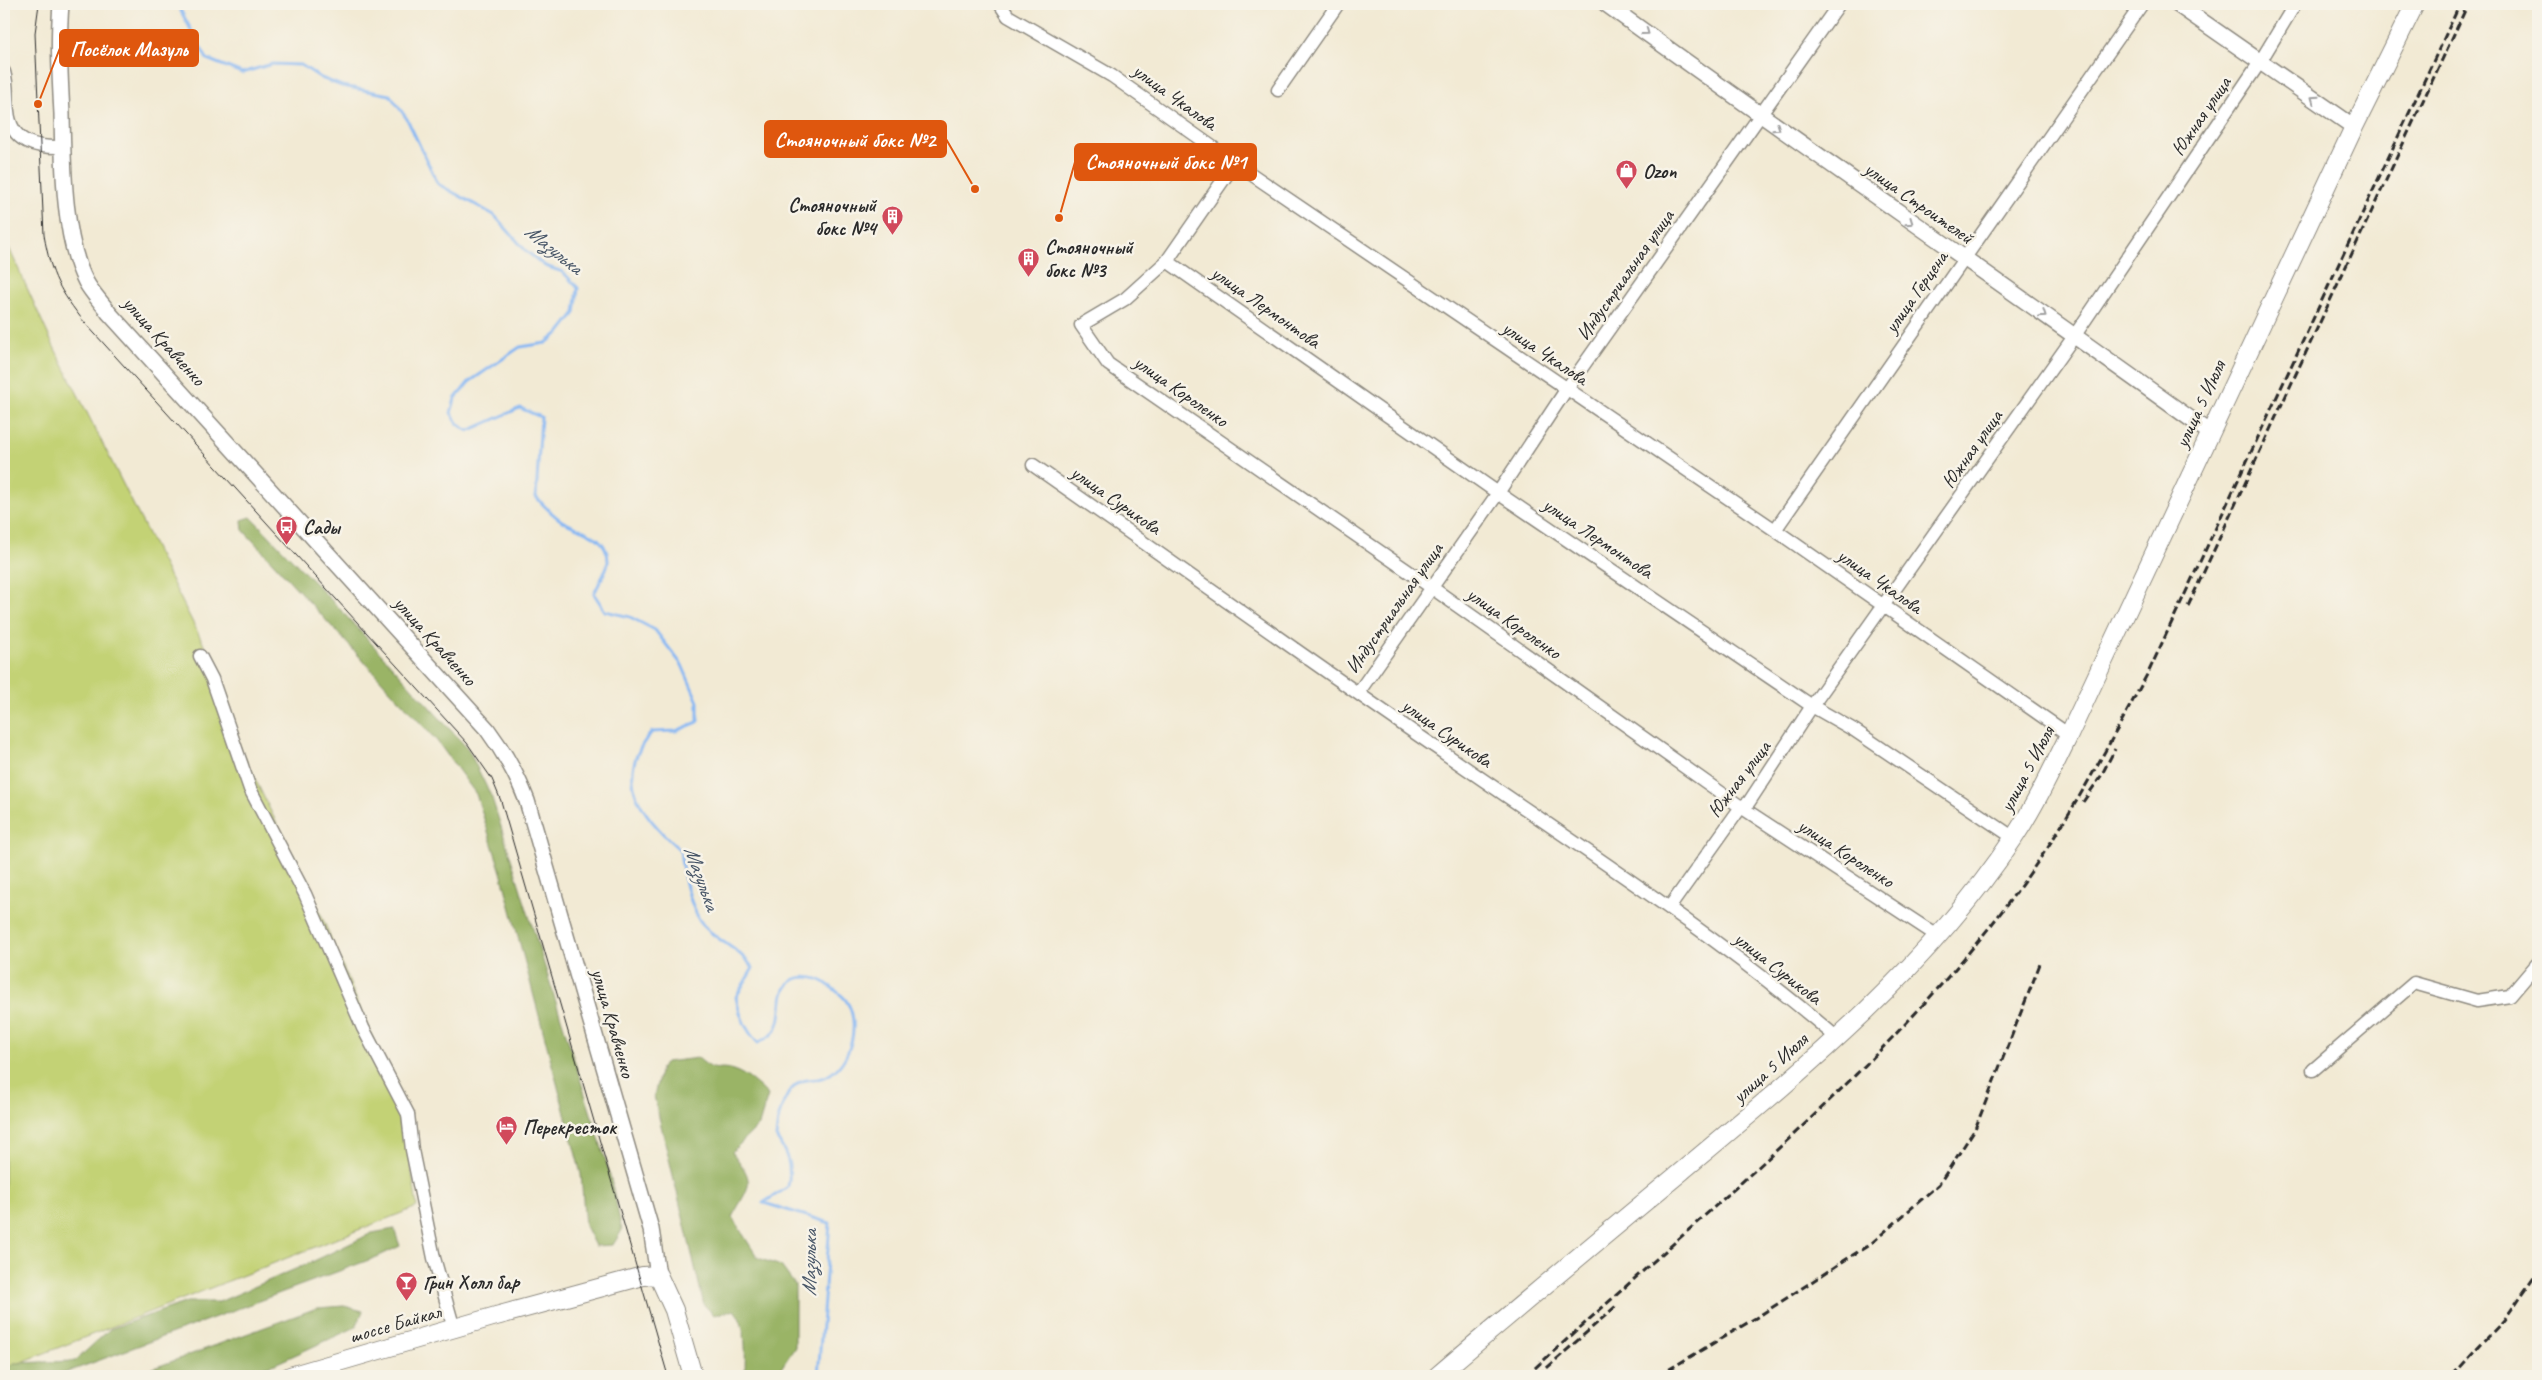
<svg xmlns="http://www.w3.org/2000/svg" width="2542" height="1380" font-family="Caveat,sans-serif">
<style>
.green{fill:#c3d274;stroke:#777e50}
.forest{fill:#9ab466;stroke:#627048}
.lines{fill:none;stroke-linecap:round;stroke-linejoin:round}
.stream{stroke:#88b8f3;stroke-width:3}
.minor-casing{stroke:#8e8a80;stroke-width:15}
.major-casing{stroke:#8e8a80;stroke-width:18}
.highway-casing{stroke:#8e8a80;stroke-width:20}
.minor{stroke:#fff;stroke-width:12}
.major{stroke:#fff;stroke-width:15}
.highway{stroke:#fff;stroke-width:18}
.tram{stroke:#2b2b2b;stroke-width:1}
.rail{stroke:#2b2b2b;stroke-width:3;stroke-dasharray:8 4;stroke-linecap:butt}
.oneway{stroke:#a0a0a0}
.labels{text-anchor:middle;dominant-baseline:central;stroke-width:5;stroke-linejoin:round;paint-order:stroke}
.street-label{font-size:20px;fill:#2b2b2b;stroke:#f7f3e8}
.poi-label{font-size:20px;font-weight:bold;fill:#2b2b2b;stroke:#f7f3e8;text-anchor:start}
.water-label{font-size:21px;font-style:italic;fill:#475567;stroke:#f7f3e8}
.leader{fill:none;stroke:#df570e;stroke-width:2}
.callout-dot{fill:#df570e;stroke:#f7f3e8;stroke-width:2}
.callout{fill:#df570e;stroke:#df570e;stroke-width:2}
.callout-label{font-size:21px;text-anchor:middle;font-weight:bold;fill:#fff}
</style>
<rect width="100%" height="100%" fill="#f7f3e8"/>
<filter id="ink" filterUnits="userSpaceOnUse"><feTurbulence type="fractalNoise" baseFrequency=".02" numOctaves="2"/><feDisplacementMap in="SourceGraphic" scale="10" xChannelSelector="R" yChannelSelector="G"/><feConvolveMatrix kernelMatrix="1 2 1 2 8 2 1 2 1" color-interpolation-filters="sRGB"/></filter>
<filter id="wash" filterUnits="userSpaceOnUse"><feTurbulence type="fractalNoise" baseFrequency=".0096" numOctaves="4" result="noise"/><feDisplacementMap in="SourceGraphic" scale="20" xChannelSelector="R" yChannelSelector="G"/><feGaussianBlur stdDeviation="1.12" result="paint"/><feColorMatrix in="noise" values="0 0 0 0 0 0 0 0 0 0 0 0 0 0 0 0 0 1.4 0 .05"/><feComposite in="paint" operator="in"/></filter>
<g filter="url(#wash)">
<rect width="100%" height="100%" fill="#f2ead4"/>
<path class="green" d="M4,237L52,343L203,643L236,740L319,910L403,1110L417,1207L4,1369Z"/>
<path class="forest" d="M251,517L338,607L468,749L492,798L609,1171L622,1230L613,1245L595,1246L585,1226L581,1174L501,872L476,794L437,741L243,530L242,520Z
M698,1058C719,1076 714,1064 733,1070C746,1074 759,1086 768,1095L759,1125L732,1152C757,1184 750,1184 732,1217L758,1258L781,1266L795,1285V1347L776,1376H745C745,1356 748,1325 734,1310L714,1315L704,1305L654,1096L661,1068L666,1062Z
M394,1229L400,1246L377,1257L57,1376H5L4,1371L14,1363L75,1361L110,1329L187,1302H219L314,1261L372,1233Z
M344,1306L363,1311L356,1327L275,1364L231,1376H132L317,1308Z"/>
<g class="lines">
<path class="stream" d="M177,4L207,59L242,73L272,64L301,65L321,78L342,86L390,95L407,119L438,184L494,215L526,251L545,266L563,272L578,288L575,313L560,332L546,343L520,347L469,382L455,399L451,413L458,424L468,431L520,408L541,417L536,497C544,506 551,514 562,521C579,531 609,534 608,562C608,568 597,587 594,594L605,611L630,617L655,630L682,665L698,702V722L676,731L652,732C611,778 642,816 680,850C682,870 690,909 703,925C718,942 740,949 753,968L736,997C739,1014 745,1030 758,1043C762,1040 768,1038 771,1035C788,1020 774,994 792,981C800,975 816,977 824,982C831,987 840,993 845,999C862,1021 851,1064 827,1076C811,1084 804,1072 788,1094C780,1107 777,1122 776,1137C788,1155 792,1166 788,1187L763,1203
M764,1203L830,1223L818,1376"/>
</g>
</g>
<g filter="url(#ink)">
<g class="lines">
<defs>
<path id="minor" d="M1000,4L1008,16L1112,76L1235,163L1775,530L2069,735
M4,72C8,85 6,98 8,111C11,143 36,148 63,147
M1278,90L1338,4
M1235,163L1167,261L1125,299L1081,325L1108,364L1431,587L1741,807L1939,937
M1167,261L1498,493L1812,706L1854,730L2014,838
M1033,465C1171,561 1308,660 1447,755C1578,846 1715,933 1836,1037
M1775,530L2142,4
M200,656L212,679L250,789L305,894L363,1028L408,1114L412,1150L434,1258L454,1329
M1358,693L1498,493L1566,390L1839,4
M1669,908L1741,807L1749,802L1812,706L2075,335L2260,62L2295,4
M2313,1070L2414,983L2477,1001L2510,996L2538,963"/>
<path id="major" d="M61,4C58,41 60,77 62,114C63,162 63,239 86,282C92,293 102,303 109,313L487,729C504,752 517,774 527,801L651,1229L658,1275
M1606,4C1806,149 2010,288 2210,433
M2177,4L2354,127"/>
<path id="highway" d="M290,1376L496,1316L643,1276L658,1275L674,1310L693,1376
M1437,1376C1518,1307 1600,1239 1682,1171C1802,1071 1926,970 2013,839C2035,806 2052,770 2069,735L2354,127L2415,4"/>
</defs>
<use href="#minor" class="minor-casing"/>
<use href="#major" class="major-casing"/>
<use href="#highway" class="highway-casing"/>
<use href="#minor" class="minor"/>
<use href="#major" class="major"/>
<use href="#highway" class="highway"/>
<path class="tram" d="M39,4L35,33L44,235C51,276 60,291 85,323L467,743L492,779L501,801L668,1376"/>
<path class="rail" d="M2188,606L2468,4
M2083,802L2101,776L2115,749
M1526,1376C1591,1318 1656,1259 1721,1201C1836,1097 1951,989 2039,860C2080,800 2114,735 2149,671L2460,4
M1538,1376L1616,1306
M1658,1376L1759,1316L1873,1242L1939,1184L1975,1129L2040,964
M2452,1376L2504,1320L2538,1272"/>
</g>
<defs><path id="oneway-chevron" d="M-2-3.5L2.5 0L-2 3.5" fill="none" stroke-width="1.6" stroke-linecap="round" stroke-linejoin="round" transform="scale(1.25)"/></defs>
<g class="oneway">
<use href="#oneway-chevron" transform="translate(1646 32) rotate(36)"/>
<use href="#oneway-chevron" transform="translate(2314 99) rotate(-145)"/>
<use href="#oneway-chevron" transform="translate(1777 128) rotate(35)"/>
<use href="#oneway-chevron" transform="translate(1910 222) rotate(35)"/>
<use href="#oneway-chevron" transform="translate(2043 314) rotate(34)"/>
</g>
</g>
<defs>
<symbol id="shop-pin" viewBox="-11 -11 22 30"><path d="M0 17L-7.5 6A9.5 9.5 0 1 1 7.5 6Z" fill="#d1495b" stroke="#f7f3e8"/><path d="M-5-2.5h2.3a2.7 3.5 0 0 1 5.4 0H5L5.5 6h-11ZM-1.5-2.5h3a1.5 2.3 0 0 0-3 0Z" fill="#fff"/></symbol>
<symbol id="building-pin" viewBox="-11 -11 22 30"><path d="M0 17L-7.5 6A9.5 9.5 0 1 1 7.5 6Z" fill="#d1495b" stroke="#f7f3e8"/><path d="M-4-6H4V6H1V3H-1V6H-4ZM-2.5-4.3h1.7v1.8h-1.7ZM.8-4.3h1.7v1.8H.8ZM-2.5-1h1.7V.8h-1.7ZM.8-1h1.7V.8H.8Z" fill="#fff"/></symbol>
<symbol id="bus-pin" viewBox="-11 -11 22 30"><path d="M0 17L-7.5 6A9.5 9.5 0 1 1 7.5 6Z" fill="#d1495b" stroke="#f7f3e8"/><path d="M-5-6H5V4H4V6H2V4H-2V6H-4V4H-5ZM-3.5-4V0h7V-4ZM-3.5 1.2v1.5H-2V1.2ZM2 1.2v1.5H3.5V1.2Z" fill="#fff"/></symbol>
<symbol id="hotel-pin" viewBox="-11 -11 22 30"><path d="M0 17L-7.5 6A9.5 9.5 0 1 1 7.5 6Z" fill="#d1495b" stroke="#f7f3e8"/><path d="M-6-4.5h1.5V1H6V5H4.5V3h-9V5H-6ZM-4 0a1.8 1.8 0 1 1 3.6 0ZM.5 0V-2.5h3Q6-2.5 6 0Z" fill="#fff"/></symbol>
<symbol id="bar-pin" viewBox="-11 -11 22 30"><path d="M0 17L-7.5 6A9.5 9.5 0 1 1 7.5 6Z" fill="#d1495b" stroke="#f7f3e8"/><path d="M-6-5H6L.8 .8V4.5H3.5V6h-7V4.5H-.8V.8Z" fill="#fff"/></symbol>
</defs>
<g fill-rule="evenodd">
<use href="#shop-pin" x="1614" y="158" width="25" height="34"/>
<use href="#building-pin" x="880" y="204" width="25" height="34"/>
<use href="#building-pin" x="1016" y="246" width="25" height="34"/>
<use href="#bus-pin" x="274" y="514" width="25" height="34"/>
<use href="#hotel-pin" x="494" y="1114" width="25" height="34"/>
<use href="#bar-pin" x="394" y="1270" width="25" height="34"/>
</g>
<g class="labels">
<g class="street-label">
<text transform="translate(1175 97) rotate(36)">улица Чкалова</text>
<text transform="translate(2201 116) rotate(-56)">Южная улица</text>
<text transform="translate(1919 203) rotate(35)">улица Строителей</text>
<text transform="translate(1625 275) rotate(-55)">Индустриальная улица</text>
<text transform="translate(1916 292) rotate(-55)">улица Герцена</text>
<text transform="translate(1266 307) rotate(35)">улица Лермонтова</text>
<text transform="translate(164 341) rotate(48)">улица Кравченко</text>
<text transform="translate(1545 353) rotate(34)">улица Чкалова</text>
<text transform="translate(1181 391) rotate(35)">улица Короленко</text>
<text transform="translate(2200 404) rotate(-65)">улица 5 Июля</text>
<text transform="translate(1972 449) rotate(-55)">Южная улица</text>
<text transform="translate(1116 500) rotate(35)">улица Сурикова</text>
<text transform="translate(1598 538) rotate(34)">улица Лермонтова</text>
<text transform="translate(1880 581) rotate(35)">улица Чкалова</text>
<text transform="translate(1394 608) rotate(-55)">Индустриальная улица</text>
<text transform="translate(1514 623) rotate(35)">улица Короленко</text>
<text transform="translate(435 641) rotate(48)">улица Кравченко</text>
<text transform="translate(1447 733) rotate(35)">улица Сурикова</text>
<text transform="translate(2027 769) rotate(-62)">улица 5 Июля</text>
<text transform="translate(1739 779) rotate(-53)">Южная улица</text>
<text transform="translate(1846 853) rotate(33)">улица Короленко</text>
<text transform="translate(1778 968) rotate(38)">улица Сурикова</text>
<text transform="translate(613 1023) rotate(74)">улица Кравченко</text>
<text transform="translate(1770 1068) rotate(-42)">улица 5 Июля</text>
<text transform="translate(395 1324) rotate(-16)">шоссе Байкал</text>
</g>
<g class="poi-label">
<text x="1643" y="171">Ozon</text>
<text x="876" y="205" text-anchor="end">Стояночный<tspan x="876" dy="23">бокс №4</tspan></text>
<text x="1045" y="247">Стояночный<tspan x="1045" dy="23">бокс №3</tspan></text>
<text x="303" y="527">Сады</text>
<text x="523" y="1127">Перекресток</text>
<text x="423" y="1282">Грин Холл бар</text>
</g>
<g class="water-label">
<text transform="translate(554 249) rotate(39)">Мазулька</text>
<text transform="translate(702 878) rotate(70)">Мазулька</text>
<text transform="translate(809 1263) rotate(-89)">Мазулька</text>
</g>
</g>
<path class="leader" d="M38 104L60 48M975 189L946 139M1059 218L1075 162"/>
<g class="callout-dot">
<circle cx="38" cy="104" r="5"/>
<circle cx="975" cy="189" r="5"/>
<circle cx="1059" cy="218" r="5"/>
</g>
<g class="callout">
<rect x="60" y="30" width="138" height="36" rx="5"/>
<rect x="765" y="121" width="181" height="36" rx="5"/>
<rect x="1075" y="144" width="181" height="36" rx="5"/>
</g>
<g class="callout-label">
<text x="129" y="56">Посёлок Мазуль</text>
<text x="855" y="147">Стояночный бокс №2</text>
<text x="1166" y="169">Стояночный бокс №1</text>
</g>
<rect width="2542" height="1380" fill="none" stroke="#f7f3e8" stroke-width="20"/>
</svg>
